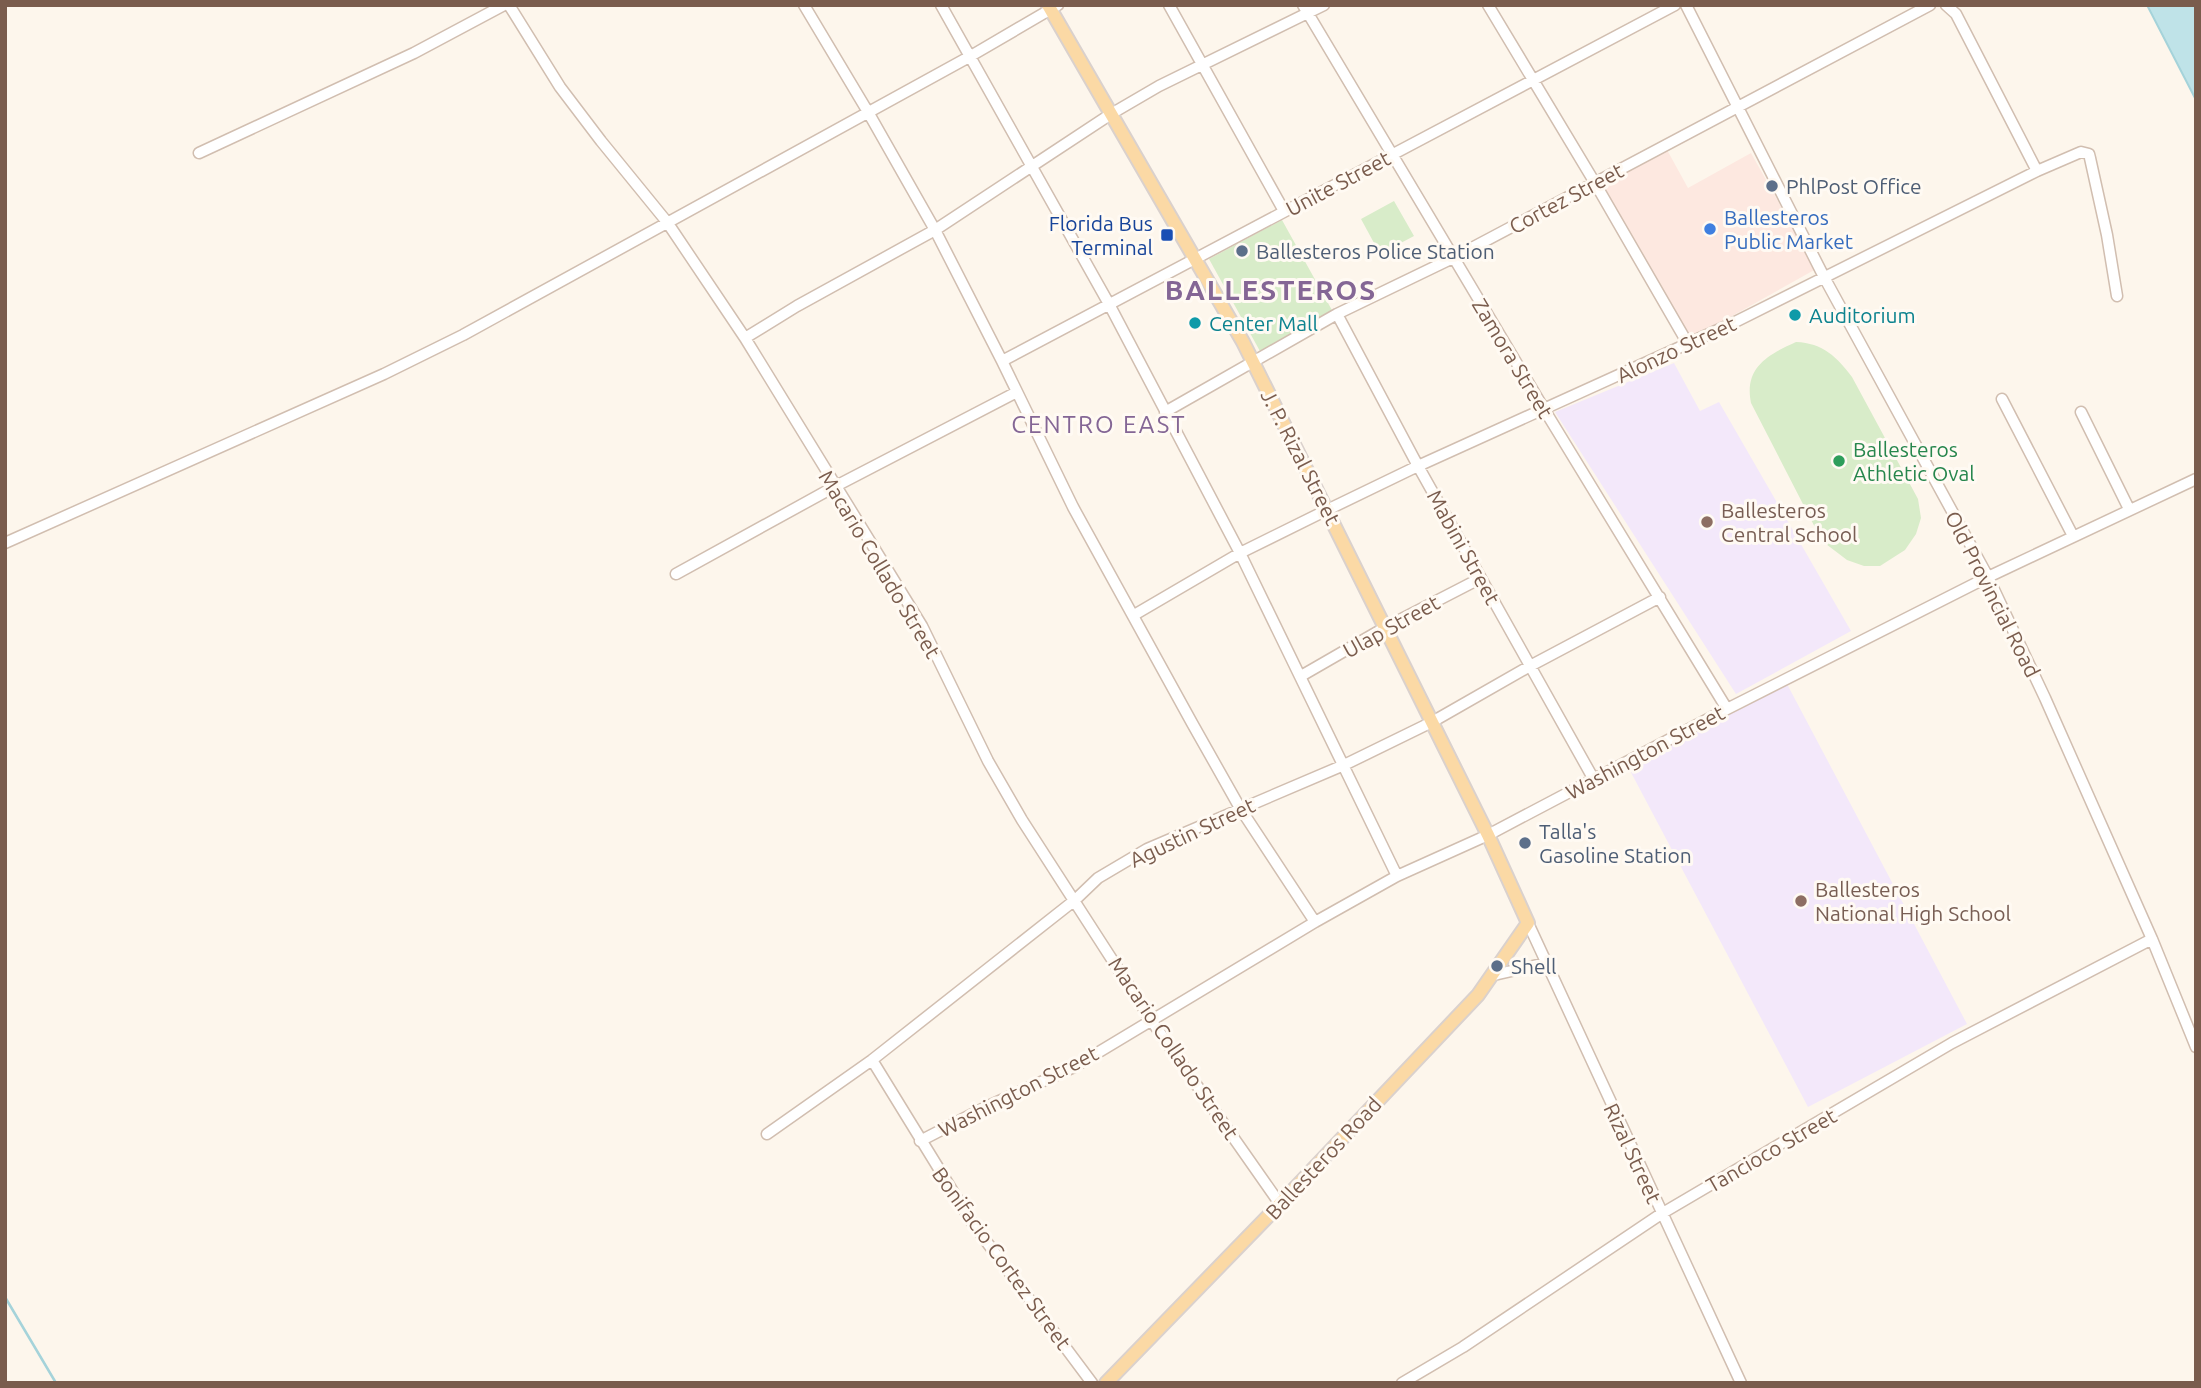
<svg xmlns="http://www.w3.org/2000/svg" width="2201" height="1388" font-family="Ubuntu,sans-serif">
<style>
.commercial{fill:#fde8e0}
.education{fill:#f3e8fa}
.green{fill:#d8ecc9}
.water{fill:#bfe3e8;stroke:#a5d3da;stroke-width:2}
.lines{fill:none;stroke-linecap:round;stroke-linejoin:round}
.stream{stroke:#a5d3da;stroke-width:2.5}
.minor-casing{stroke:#d1beb0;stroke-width:13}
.major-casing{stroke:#dad1cd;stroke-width:16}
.minor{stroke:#fff;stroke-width:10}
.major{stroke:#fbd9a5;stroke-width:12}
.service-dot{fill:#5c6f8a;stroke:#fffaf3;stroke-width:2.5}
.shop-dot{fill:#3f7fe0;stroke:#fffaf3;stroke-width:2.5}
.transit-dot{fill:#1a4fb4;stroke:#fffaf3;stroke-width:2.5}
.culture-dot{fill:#0f9aa8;stroke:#fffaf3;stroke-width:2.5}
.leisure-dot{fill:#2e9e5b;stroke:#fffaf3;stroke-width:2.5}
.education-dot{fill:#8d6e63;stroke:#fffaf3;stroke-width:2.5}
.labels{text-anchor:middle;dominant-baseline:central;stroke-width:6;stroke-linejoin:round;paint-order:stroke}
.street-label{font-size:21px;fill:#7a5c4d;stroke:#fffaf3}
.service-label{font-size:21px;fill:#4e5e75;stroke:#fffaf3;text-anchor:start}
.shop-label{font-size:21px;fill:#366cbe;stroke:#fffaf3;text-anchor:start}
.transit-label{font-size:21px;fill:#164399;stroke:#fffaf3;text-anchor:end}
.culture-label{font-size:21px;fill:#0d838f;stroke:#fffaf3;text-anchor:start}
.leisure-label{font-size:21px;fill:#27864d;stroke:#fffaf3;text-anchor:start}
.education-label{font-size:21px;fill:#785e54;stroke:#fffaf3;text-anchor:start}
.quarter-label{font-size:24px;letter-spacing:2px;fill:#846695;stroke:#fffaf3}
.district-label{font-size:28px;font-weight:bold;letter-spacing:2px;fill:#846695;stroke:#fffaf3}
</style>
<rect width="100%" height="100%" fill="#fdf6ec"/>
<path class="commercial" d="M1666,148L1688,188L1751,153L1816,269L1689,340L1601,184Z"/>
<path class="education" d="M1674,363L1700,411L1719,402L1851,631L1736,694L1555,412Z
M1787,684L1967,1024L1808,1107L1626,763Z"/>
<path class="green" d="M1394,201L1414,236L1380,254L1361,219Z
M1282,220L1333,312L1261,353L1209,259Z
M1796,342C1823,343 1837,357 1852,377L1918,499L1921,518L1916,534L1905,550L1880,566H1864L1847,560L1822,541L1751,403C1744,368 1767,355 1796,342Z"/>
<path class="water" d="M2147,5H2196V100Z"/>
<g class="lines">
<path class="stream" d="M5,1297L56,1383"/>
<defs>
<path id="minor" d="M509,5L560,87L601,141L667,222L745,338L922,626L988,761L1022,820L1151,1020L1280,1204
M804,5L868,112L935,230L1002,361L1073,507L1192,723L1240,808L1315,922
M941,5L1109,304L1240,553L1397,876
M1169,5L1284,211
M1303,5L1544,409L1727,709
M1488,5L1595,183L1688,344
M1686,5L1824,277L1988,577L2045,698L2152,939L2196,1047
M1946,5L1956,14L2037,171
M199,153L414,53L504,5
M1337,314L1418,466L1593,778
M745,338L797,306L935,230L1111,114L1159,86L1324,5
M1002,361L1675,5
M2002,399L2073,536
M1165,412L1337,314L1453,258L1930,5
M2081,412L2129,509
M5,543L384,374L463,335L969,57L1058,5
M676,574L834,487L1017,392
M1134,615L1240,553L1327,510L1418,466L1731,324L2037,171L2081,152L2089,154L2090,158L2107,235L2117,296
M1301,676L1386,627L1481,578
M1528,923L1741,1383
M1494,975L1546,963
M872,1060L971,1221L1092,1383
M767,1134L872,1060L1075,900L1098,878L1147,849L1344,765L1432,722L1530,666L1660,597
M920,1141L984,1108L1074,1067L1315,922L1397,876L1488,835L1727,709L1988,577L2196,479
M1402,1383L1463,1347L1661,1214L1952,1043L2152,939"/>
<path id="major" d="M1048,5L1243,342L1488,835L1528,923L1478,995L1280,1204L1106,1383"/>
</defs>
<use href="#minor" class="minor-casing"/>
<use href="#major" class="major-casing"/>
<use href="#minor" class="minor"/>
<use href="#major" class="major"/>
</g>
<g class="service-dot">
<circle cx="1772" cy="186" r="7"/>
<circle cx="1242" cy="251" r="7"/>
<circle cx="1525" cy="843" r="7"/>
<circle cx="1497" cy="966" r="7"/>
</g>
<circle class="shop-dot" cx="1710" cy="229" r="7"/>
<rect class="transit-dot" x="1160" y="228" width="14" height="14" rx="3.5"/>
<g class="culture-dot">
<circle cx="1795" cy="315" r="7"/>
<circle cx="1195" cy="323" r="7"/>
</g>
<circle class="leisure-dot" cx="1839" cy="461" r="7"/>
<g class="education-dot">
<circle cx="1707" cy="522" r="7"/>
<circle cx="1801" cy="901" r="7"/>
</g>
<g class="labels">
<g class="street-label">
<text transform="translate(1338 183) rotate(-28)">Unite Street</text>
<text transform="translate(1566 198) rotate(-28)">Cortez Street</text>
<text transform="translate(1676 349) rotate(-25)">Alonzo Street</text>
<text transform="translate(1513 358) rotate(59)">Zamora Street</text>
<text transform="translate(1301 457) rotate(63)">J. P. Rizal Street</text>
<text transform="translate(1464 547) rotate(61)">Mabini Street</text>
<text transform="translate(880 564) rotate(59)">Macario Collado Street</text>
<text transform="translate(1993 594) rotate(63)">Old Provincial Road</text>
<text transform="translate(1391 626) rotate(-29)">Ulap Street</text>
<text transform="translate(1645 752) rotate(-28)">Washington Street</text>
<text transform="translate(1192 832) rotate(-25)">Agustin Street</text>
<text transform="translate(1174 1048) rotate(56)">Macario Collado Street</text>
<text transform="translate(1018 1091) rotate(-27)">Washington Street</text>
<text transform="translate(1771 1150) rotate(-30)">Tancioco Street</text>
<text transform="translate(1633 1153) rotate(65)">Rizal Street</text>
<text transform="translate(1323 1158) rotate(-47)">Ballesteros Road</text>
<text transform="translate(1002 1258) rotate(54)">Bonifacio Cortez Street</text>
</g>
<g class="service-label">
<text x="1786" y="186">PhlPost Office</text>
<text x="1256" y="251">Ballesteros Police Station</text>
<text x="1539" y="831">Talla's<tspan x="1539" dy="24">Gasoline Station</tspan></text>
<text x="1511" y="966">Shell</text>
</g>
<g class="shop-label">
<text x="1724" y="217">Ballesteros<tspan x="1724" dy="24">Public Market</tspan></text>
</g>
<g class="transit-label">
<text x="1153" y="223">Florida Bus<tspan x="1153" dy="24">Terminal</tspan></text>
</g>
<g class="culture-label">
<text x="1809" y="315">Auditorium</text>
<text x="1209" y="323">Center Mall</text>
</g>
<g class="leisure-label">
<text x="1853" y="449">Ballesteros<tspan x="1853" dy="24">Athletic Oval</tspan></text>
</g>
<g class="education-label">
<text x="1721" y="510">Ballesteros<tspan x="1721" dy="24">Central School</tspan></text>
<text x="1815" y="889">Ballesteros<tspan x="1815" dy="24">National High School</tspan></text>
</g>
<g class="quarter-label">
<text x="1099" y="424">CENTRO EAST</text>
</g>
<g class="district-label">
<text x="1271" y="289">BALLESTEROS</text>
</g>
</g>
<rect width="2201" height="1388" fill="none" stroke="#7a5c4d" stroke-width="14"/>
</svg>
